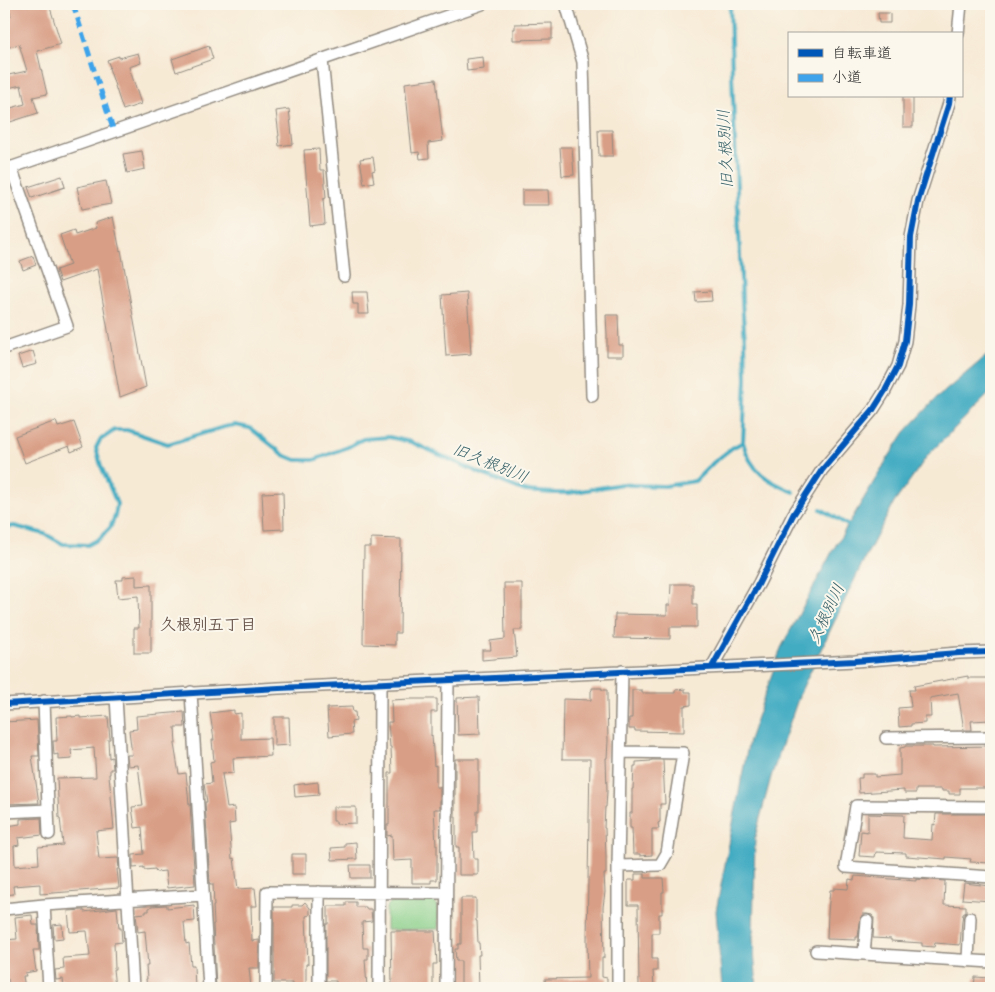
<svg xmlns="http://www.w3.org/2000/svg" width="995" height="992" font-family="Mali,'Klee One',sans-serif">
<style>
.green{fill:#89cf8a;stroke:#5a7d5a}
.water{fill:#42acc2;stroke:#366c76}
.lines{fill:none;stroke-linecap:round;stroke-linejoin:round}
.stream{stroke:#42acc2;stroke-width:4}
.building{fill:#d99f86}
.minor-casing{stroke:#918a80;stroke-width:14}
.minor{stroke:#fff;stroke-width:11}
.quiet{stroke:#3ea3eb;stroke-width:5;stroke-dasharray:10 5;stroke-linecap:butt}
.cycleway-casing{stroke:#fbf7ec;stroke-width:9}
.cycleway{stroke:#0057b8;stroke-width:6}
.labels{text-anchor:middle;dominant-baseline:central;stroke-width:4;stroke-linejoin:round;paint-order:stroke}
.water-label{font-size:16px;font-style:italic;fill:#345f67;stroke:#fbf7ec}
.neighbourhood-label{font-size:16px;font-weight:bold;fill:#68544b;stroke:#fbf7ec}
</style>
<rect width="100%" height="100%" fill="#fbf7ec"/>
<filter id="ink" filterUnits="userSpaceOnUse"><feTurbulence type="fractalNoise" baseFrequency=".02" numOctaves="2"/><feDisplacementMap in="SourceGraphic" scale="10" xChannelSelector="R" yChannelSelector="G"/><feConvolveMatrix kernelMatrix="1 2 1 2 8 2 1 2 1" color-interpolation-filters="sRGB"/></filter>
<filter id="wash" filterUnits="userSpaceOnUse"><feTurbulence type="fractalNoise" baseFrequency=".0096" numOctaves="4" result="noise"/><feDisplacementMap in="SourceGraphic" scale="20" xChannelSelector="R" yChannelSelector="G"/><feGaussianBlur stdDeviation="1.12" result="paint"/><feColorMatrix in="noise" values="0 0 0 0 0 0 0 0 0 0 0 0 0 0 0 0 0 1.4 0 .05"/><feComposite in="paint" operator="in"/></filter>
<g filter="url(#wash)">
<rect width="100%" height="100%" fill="#f7ead5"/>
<path class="green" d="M393,900H433L438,906L439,929L386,930V907Z"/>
<path class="water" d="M991,352V392L928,455L894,503L864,560L800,693L771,777L755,837L753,939L757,988H722L716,911L749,740L781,648L833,550L888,458L905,432L938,397Z"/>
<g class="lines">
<path class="stream" d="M743,442C750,471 767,481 794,492
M821,509L851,527
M4,528L14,526L45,534L63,544L88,545L99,539L110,528L115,516L117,504L101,466L96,448L100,440L115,430H127L168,444L224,427L235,425L250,428L284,455L296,460H314L348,447L363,439L389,437L411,442L482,474L525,491L554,493H569L622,484L632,485L665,486L695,481L714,462L732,448L743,442L746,379L745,342L742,301L732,76L730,4"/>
</g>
<g id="blocks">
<path class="building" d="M7,4H49L61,44L37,51L47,94L33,97L38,113L4,124V110L25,104L21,85L4,89V76L27,71L19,44L4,49V19L11,16Z
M878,13H890V23H879Z
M552,23V39L513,40V29H515V24Z
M209,46L213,59L176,72L172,59Z
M138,53L141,63L129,67L141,104L123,110L109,68L110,67L107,60L119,56V58Z
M483,57L484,69L467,71L466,59Z
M436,79L443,141L428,143L429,158L420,159L419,152L412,153L405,83Z
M903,96H913V127H903Z
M289,109L293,144L279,146L278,136H279L276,111Z
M598,130H612L613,156H599Z
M560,147H572L574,175L562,176Z
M319,149L320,170H324L326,198L323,199L325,224L310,226L304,150Z
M142,151L145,169L127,173L123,154Z
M373,157L375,170L372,171L374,182L364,184L360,159Z
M62,176L65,187L32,198L28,187Z
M106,181L111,204L82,209L77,187Z
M522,190H548L549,205H522Z
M113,217L120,251L121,250L146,387L120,397L97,269L60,282L56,270L70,265L60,235L74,230L75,235L96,228L95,223Z
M33,256L36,265L23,270L20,261Z
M711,291L712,301L696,302L695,292Z
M352,292H367L369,314H358V304H353Z
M467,293L471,354L446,356L442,295Z
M606,315H618L619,345H623V356H607V334Z
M33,351L37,364L22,368L18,356Z
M56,421L58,427L74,422L83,447L71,452L69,446L25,463L15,436Z
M283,492L284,529L264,530L262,493Z
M371,538L401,539L400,633H395V645L363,644L364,547H371Z
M136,576V586L151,585V653H134V628H139L138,596L118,598L116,580H123V577Z
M504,583H522V630H514L517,657L482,660V650H491L490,641L505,639Z
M671,584H693V604H697V627H670V639L614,638L615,614L667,615V605H670Z
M968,676V678H990V681H991V720L971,721L972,730H964L958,693L930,698L931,717H925V723L911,724V726L899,727L898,708L911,707L909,690H915L914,686Z
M592,688H602V690H607V700L608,741L607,758H606L607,791L606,807H605L604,828H605L606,857V874H604L605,892L603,907L604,958H602V977L607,978V988H546L545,979L588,978L587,940L590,759H562L563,699L591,700V691L592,690Z
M685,689V692H691V705L684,706V732L635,731V729H629V718H632V690H642V693H675V690Z
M479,697L480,734L458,735L457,698Z
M411,699H437V712H431V736L432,735L434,766L436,765V787H440V809H434L436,845H437V880H431V883H412V860L393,861L392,835L387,836V825H389V773H392L391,747H390L388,722H392L391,700Z
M352,707L353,712H355L356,721L351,722L352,734L329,736L327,708Z
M234,710V714L241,713V739L270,738L271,756L233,758L234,773L222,774L227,808L234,807L235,823L229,824L232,859L234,858L238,889L255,888L257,906H251L252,941L259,940V968H249L251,988H216L213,924H214L213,906H214L213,884H210L205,802H207L204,784L212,783L210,762L214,761L212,740H214L210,713Z
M184,712L185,727H175L176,744H174L179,774L186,773L189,804H190L195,885L167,888L165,871L156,872L155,869L144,870V867L133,868V855L144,854L142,827L135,828L132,807L143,806L138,765L128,766L127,755H132L129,730L137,729L136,716Z
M72,716V717L80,716V718L108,716L110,739H108L109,758L112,757L113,769H110V774H109V775L114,829L96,831L99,859L118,858L119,869H117L119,888L40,894V884L13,886L14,894L4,895V829L8,828L7,826L20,824V819L41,818L42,835L18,838L19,845L14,846L15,866L39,864L38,847L63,845L60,818H59L57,778L96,777L94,748L71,750L72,759L58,760V754L54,755L53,741H57L56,717Z
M274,717H289L290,745L274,746Z
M37,720L39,756H32L39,803L4,804V722Z
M905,746H933V747L991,746V788H960V794H949V791H942V789H916V793H904V790L859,793L858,778H862V774H875V777L900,775V748L905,747Z
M455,759H479V811H477V832H473L474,859H478V875H459V847H456V817H455Z
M651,760H663L665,804H660V822L658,823L659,829H652V855L640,856V854H633L632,828H630V813H632V789H633L634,766H636V762L651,761Z
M318,782L319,795L295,797L294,785Z
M333,807H356V823L336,824V821H333Z
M868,814L904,815L903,838L932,840L933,824L935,825L936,814H991V863L970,862L971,859L946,857V859L906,856V853L876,852L875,857L859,856L861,831L868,832Z
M356,842L357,859L332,860L331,848L345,847V843Z
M292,854H306V874H292Z
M350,865H370V878H351Z
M635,874H645V878H663L664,892H662V914H659V933H652V959H657V971H653L654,988H639L638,905H628V880H635Z
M855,876L916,881V879L945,881L944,905L966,906V912L963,914L962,920L960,945L935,943L934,947L922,946V943L891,941V939L873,938L874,918L872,915L867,914H863L861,917L858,937H856V940L827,939L828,913L830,890H834V888L848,889L849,879L854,880Z
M964,883L991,886V901L962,899Z
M461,898H476V921H477L478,943H479L480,955H478L479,988H461V961H456L455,949H458V944H461Z
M305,902L310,908V915L306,916L308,964H306V988H293V983H274V907H292V905H302Z
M346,902H356V907H366V909H371L372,921L362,922L363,948H368V959H365L367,988H346V987H336V981H326V924H328V906H346Z
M167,905V908L194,905L195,921L184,922L186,944L189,943L191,966H194L195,988H147L146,979H147L146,966H148L145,931L138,932L136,914L146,913V911H149V908L151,907V906Z
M117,908L119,928H121L122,942L114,943L115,969H113L115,988H64L63,979L56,980L55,970L64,969L63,958L90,956L87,931L70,932L68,911L84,910V912Z
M32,915L33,925H38L39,950H33L36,971L25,973L26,976H23L25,988H9L8,979L4,980V940L17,939L15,917Z
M62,924L63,938L54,939L53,925Z
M391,931H435L437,964H433V986L392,987Z
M975,977L991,978L990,988H974Z"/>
</g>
</g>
<g filter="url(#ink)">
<use href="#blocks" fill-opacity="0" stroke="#918a80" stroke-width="1"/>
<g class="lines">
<defs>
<path id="minor" d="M566,4L583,62L592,396
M958,34L961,4
M322,60L344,276
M4,170L482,4
M4,348L67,326L11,167
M712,667L759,583L793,515L822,470L873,410L885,391L898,366L905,341L909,305L911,237L918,201L949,103L950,96
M191,692L209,988
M116,697L133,988
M44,701L49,834
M4,704L279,688L855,661L959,653L991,652
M886,738L991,737
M991,807L856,806L846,867L991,877
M4,812L48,810
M618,866L660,865L667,853L683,753L621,752
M44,905L49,988
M4,909L44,905L203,895
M816,951L991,962
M864,954L867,921
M968,960L970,918
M266,988L267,892L446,893
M319,988V892
M379,988L380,683
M446,988L448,680
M618,988V866L622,671"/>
</defs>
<use href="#minor" class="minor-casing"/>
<use href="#minor" class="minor"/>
<path class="quiet" d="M73,4L114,132"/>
<defs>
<path id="cycleway" d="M712,667L759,583L793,515L822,470L873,410L885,391L898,366L905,341L909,305L911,237L918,201L949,103L950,96
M4,704L279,688L855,661L959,653L991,652"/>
</defs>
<use href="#cycleway" class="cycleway-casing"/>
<use href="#cycleway" class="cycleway"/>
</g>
</g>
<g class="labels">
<g class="water-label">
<text transform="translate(724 149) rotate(-93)">旧久根別川</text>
<text transform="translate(491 462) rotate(22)">旧久根別川</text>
<text transform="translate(825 613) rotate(-65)">久根別川</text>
</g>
<g class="neighbourhood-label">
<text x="208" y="623">久根別五丁目</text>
</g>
</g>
<rect width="995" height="992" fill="none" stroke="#fbf7ec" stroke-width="20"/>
<rect x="788" y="32" width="175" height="65" fill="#fbf7ec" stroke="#a8a59f"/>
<rect x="798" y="49" width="25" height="8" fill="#0057b8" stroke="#a8a59f"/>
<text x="832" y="58" font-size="15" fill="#2b2b2b">自転車道</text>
<rect x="798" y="74" width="25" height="8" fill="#3ea3eb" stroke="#a8a59f"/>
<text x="832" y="82" font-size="15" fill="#2b2b2b">小道</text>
</svg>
